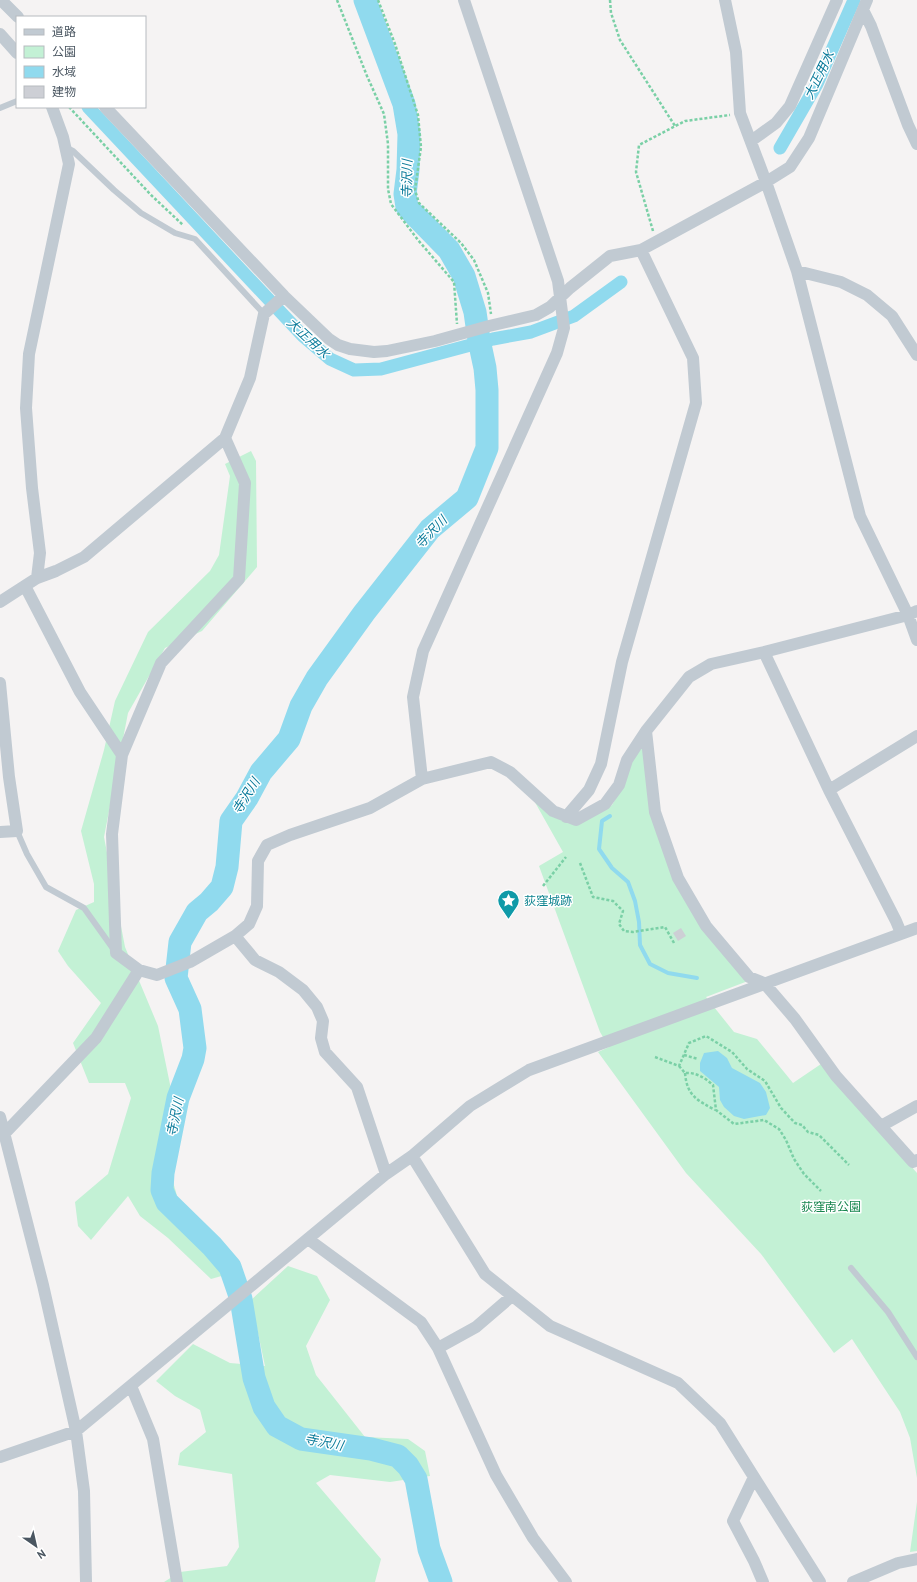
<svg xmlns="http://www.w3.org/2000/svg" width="917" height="1582" font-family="'PT Sans','Noto Sans JP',sans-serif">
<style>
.green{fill:#c3f1d5}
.water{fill:#90daee}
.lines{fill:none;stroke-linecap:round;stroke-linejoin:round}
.stream{stroke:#90daee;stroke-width:4}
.canal{stroke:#90daee;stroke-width:13}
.river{stroke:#90daee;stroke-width:23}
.building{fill:#cdcfd5}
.path{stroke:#7ad0a6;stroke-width:2.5;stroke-dasharray:3 2;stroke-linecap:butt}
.lane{stroke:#c1cad2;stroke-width:6}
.street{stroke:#c1cad2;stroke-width:12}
.labels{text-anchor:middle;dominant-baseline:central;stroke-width:3;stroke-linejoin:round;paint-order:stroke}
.culture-label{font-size:12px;fill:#0d838f;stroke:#fff;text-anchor:start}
.park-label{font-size:12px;fill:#17864f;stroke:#fff}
.water-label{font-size:13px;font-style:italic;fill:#0c7c9b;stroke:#fff}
</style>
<rect width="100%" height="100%" fill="#f5f3f3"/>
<path class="green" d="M251,451L256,461L257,567L202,631L165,648L128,713L104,837L125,947L158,1026L172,1094L169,1168L180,1206L212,1239L225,1275L211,1279L168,1238L140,1216L128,1196L91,1240L78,1226L75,1202L108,1174L131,1098L125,1083H89L73,1043L101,1003L68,966L58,951L76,910L94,902V884L81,831L104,750L115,701L148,632L210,571L219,555L230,476L225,464Z
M642,748L645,749L675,883L748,981L706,997L734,1032L757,1039L793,1083L821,1064L917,1173V1478L910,1438L900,1412L852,1339L834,1353L761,1254L686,1173L598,1052L609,1047L600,1032L539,866L563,852L532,797L576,825L612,805L625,782L630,762Z
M288,1266L317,1276L330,1300L306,1346L316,1375L365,1437L408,1439L425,1451L430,1476L390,1482L330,1475L316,1483L381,1559L375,1582H164L180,1572L227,1566L239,1547L232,1474L178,1465L180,1453L206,1432L200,1410L175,1396L156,1381L193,1344L230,1363L265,1366L251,1300Z
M917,1502V1551L910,1552Z"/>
<path class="water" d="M718,1051L727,1058L732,1068L760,1083L766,1092L770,1108L766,1115L744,1119L734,1116L724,1107L720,1100L719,1087L700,1071V1063L704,1053Z"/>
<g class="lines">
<path class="stream" d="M610,816L602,821L599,849L612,868L628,882L635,901L639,922L640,945L650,964L668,973L697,978"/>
<path class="canal" d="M88,107L303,336L330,359L354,370L381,369L493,339L531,332L574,316L621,282
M780,148L817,84L854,0"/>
<path class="river" d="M365,0L404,104L409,134L408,170L405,194L407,207L449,250L464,276L475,312L479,340L485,368L487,390V448L467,498L430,529L364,613L317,678L301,706L289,739L261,772L247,798L231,821L227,867L222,887L209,902L197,912L180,942L176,978L190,1009L195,1048L193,1059L178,1098L163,1173L162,1190L167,1202L212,1246L230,1267L241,1299L254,1378L264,1407L277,1426L301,1439L371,1449L398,1456L408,1466L416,1479L429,1549L441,1582"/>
</g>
<path class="building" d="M681,928L686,936L678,941L673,933Z"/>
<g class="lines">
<path class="path" d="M337,0L367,76L384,114L388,144V189L391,204L418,240L454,282L457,324
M378,0L395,44L418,115L421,147L415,190L419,203L461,243L474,260L488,293L491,314
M610,0L611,13L620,40L675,126
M69,107L151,195L183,225
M653,231L636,172L639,145L685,121L730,115
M580,863L593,897L613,901L623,911L619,924L624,931L633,932L665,927L674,943
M543,886L566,857
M684,1055L698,1059
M655,1057L679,1066L689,1043L706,1036L732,1052L747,1069L765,1081L781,1108L795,1123L802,1125L808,1132L819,1135L849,1165
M679,1066L685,1073C696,1072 705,1078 713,1085L716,1110L734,1124L764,1120L779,1129L786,1140L794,1159L804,1174L821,1191
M685,1073C687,1096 697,1100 715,1110"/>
<path class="lane" d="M0,108L17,101
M65,147L73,151L114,190L141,213L175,233L195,239L264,314
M17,831L27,854L46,887L84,908L114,950
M851,1268L888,1312L917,1357"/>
<path class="street" d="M1,0L18,17
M725,0L736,52L740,113L766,182L797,271L860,516L908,615L917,640
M863,10L871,26L908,125L917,144
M0,34L17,53
M105,107L284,296L329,339L338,345L350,349L374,352L387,351L435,341L489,326L536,315L550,307L570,288L610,256L641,250L766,182L790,167L809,138L867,0
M751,141L776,123L790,106L837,0
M797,271L841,282L867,295L892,316L917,355
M225,438L245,483L239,579L161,663L122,755L112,834L116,953L139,970L157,975L190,962L235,936L249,924L257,906L258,861L267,845L290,835L370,808L422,779L491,762L510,772L553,811L576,820L605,804L619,785L627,760L646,731L689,677L711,664L764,652L908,615L917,611
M37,578L40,553L32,488L26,408L29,354L69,164L63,137L52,107
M25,586L80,692L122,755
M0,602L37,578L56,571L84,557L225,438L250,378L264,314L284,296
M764,652L829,790L896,921L901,933
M0,683L9,777L17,831L0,832
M646,731L655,812L678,878L706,926L749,977L764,983L795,1019L836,1076L913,1162L917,1160
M422,779L413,697L423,651L557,353L564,328L558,281L464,0
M829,790L917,736
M566,817L589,790L601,764L622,662L696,403L693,358L641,250
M235,936L255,960L279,972L303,990L317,1007L323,1021L321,1038L325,1052L357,1087L386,1174
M0,1117L43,1285L76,1431L84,1491L86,1582
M881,1126L917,1106
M4,1134L96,1038L139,970
M412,1156L485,1274L550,1326L678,1383L720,1423L820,1582
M308,1239L421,1322L438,1348L496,1475L533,1538L566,1582
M438,1348L476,1327L512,1296
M131,1386L153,1439L177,1582
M0,1457L76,1431L386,1174L412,1156L470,1106L529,1070L917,928
M754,1477L733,1521L754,1561L763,1582
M853,1582L898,1563L917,1559"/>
</g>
<defs>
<symbol id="sight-pin" viewBox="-11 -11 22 30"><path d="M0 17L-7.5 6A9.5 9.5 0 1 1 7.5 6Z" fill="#0f9aa8" stroke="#fff"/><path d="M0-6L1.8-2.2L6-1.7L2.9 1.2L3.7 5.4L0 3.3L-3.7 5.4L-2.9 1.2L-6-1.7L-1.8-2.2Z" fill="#fff"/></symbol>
</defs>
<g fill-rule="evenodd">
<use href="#sight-pin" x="496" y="888" width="25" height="34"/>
</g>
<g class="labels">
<g class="culture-label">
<text x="524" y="900">荻窪城跡</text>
</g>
<g class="park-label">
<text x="831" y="1206">荻窪南公園</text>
</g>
<g class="water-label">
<text transform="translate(819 75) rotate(-64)">大正用水</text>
<text transform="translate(407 179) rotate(-89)">寺沢川</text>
<text transform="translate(308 338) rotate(43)">大正用水</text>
<text transform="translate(431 532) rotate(-46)">寺沢川</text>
<text transform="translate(246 796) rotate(-58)">寺沢川</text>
<text transform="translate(175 1117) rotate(-78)">寺沢川</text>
<text transform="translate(324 1442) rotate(11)">寺沢川</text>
</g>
</g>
<rect x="16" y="16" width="130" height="92" fill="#ffffff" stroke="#b7bbc0"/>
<rect x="24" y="29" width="20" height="6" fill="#c1cad2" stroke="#b7bbc0"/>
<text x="52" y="36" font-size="12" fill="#4a5661">道路</text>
<rect x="24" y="46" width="20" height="12" fill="#c3f1d5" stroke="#b7bbc0"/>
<text x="52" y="56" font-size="12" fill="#4a5661">公園</text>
<rect x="24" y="66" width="20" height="12" fill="#90daee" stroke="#b7bbc0"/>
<text x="52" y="76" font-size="12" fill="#4a5661">水域</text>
<rect x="24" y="86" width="20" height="12" fill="#cdcfd5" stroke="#b7bbc0"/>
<text x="52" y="96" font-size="12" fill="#4a5661">建物</text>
<g transform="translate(36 1546) rotate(146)" stroke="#ffffff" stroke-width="3" paint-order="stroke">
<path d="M0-3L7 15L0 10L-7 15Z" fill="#4a5661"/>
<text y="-6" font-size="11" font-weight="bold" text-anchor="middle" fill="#4a5661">N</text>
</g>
</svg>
